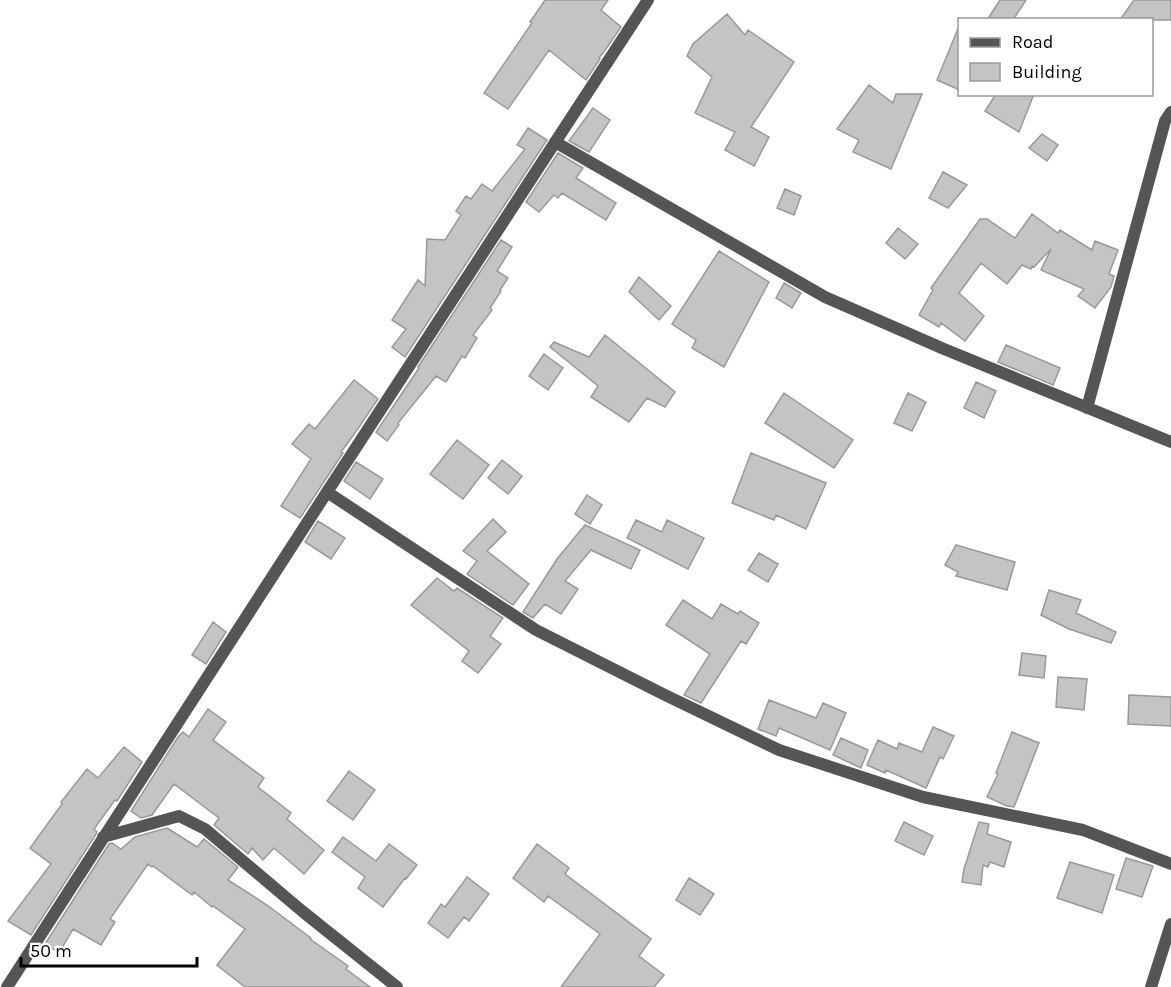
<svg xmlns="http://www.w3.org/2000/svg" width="1171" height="987" font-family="Karla,sans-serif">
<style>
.building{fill:#c4c4c4;stroke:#999;stroke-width:1.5}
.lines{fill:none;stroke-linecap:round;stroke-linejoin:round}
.minor{stroke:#555;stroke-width:12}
</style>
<rect width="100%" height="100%" fill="#fff"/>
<path class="building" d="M545,0H608L601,10L621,27L606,49L599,58L600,59L586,80L549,50L508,109L484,93L532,23L530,22Z
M1000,0H1026L1013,20H987Z
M1134,0H1171V20H1120Z
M727,14L745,35L748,30L794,62L751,127L769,137L754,166L725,150L735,132L695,113L712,77L687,56L693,44Z
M959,26H960V90L937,80Z
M869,85L893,103L896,94H922L891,169L853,152L859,140L837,129Z
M996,94H1034L1019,132L985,111Z
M593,108L610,120L589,152L569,141Z
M528,128L547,140L405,357L392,347L406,329L392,320L418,280L425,286L427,239L445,240L461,215L456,211L466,196L471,199L482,184L492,191L525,149L517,145Z
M1042,134L1058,145L1047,161L1029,148Z
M558,153L583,168L576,178L616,203L606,220L562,193L558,198L554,195L539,212L526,202Z
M943,172L967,185L948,208L929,198Z
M785,189L801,196L794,215L777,208Z
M1032,214L1058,233L1060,230L1092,250L1095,241L1118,250L1109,274L1114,276L1111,287L1095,308L1078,296L1084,289L1041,270L1051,249L1034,267L1032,266L1031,269L1022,265L1007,284L981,263L959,293L984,316L965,341L941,323L939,327L919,315L933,290L931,288L980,219H987L1015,238Z
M898,228L918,244L905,259L886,243Z
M501,240L512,247L497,271L508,278L500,290L501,291L490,308L492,310L473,335L477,338L465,358L462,356L446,382L436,376L398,423L399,425L387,441L376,432L419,368L418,367Z
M719,251L769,282L724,367L692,348L696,340L672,324Z
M639,277L671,306L659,320L629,292Z
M784,283L801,293L792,308L776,298Z
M605,335L675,392L665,407L647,398L629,422L591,397L598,386L550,347L554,342L589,357Z
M1006,345L1060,368L1053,385L998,362Z
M544,354L563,368L548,390L529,376Z
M354,380L378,399L355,433L341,452L343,453L300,518L281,506L311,459L292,444L309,424L315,429Z
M976,382L996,391L984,418L964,408Z
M784,393L853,440L834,468L765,423Z
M908,393L926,402L912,431L894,423Z
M457,440L489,465L463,499L430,474Z
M751,453L826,483L806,529L776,515L774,520L732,503Z
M502,460L522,476L508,494L488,478Z
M356,462L383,479L370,499L344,481Z
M587,495L602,505L590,524L575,514Z
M493,519L506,532L487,551L529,584L513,605L467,574L477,561L463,551Z
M636,520L662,532L667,520L704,538L688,569L627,538Z
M318,521L345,538L331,559L305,542Z
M585,525L640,550L631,569L591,550L565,581L578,589L561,614L545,604L533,618L523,612L557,559Z
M956,545L1015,562L1007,590L956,576L958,572L945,565Z
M759,553L778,564L768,582L748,570Z
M437,578L454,591L457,588L503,618L490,636L501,644L478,673L462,661L469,651L411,605Z
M1049,590L1081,600L1076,613L1116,632L1111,643L1069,629L1041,615Z
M683,600L712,619L721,604L738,614L740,611L759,623L746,644L741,641L701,703L684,695L710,654L666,625Z
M213,622L226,632L206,664L192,655Z
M1022,653L1046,656L1044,678L1019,675Z
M1058,677L1087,679L1084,710L1056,707Z
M1129,695L1171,697V726L1128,724Z
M769,700L816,718L823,703L846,713L830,750L779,728L776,736L758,729Z
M208,709L226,722L213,740L264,778L258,787L291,813L287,819L324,850L304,874L274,848L263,860L252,848L248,854L214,825L219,818L174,784L152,815L141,818L131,811L178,737L183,732L189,737Z
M933,727L954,736L943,759L940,757L926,788L886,770L885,773L867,765L878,740L897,749L899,743L922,752Z
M1012,732L1039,743L1014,807L1007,806L987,797L998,774L996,773Z
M841,738L868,750L861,768L833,755Z
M124,747L142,762L117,801L115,800L94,829L97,832L95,836L31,935L8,921L51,864L30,848L62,804L61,802L87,769L98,778Z
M349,771L375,790L353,820L327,801Z
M904,822L933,836L924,855L895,841Z
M979,822L989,824L987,834L1011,842L1004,867L990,862L988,867L983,865L981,885L962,882L964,869Z
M167,828L197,847L204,839L238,867L228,880L267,905L311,938L310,939L348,966L346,969L370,987H245L217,965L245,929L213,906L212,907L194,892L192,895L153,866L152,867L148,864L110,919L115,922L101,945L73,929L59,953L45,944L109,844L112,843L121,849L135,837Z
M343,837L376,861L389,844L417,865L406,879L405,878L383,907L358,888L365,877L332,852Z
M537,844L569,868L565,874L651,939L639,956L664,975L654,987H561L600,934L548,896L544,902L513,878Z
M1126,858L1153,866L1142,897L1116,889Z
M1070,862L1114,875L1102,913L1057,898Z
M467,877L489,894L469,921L464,917L448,938L428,923L441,904L445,907Z
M689,878L714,894L700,915L676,900Z"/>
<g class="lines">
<path class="minor" d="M555,142L825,297L944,349L1171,442
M1087,408L1165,121L1171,112
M327,492L536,630L665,695L779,750L923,797L1083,830L1171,864
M103,837L179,816L205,829L302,911L397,987
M7,987L327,492L648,0
M1151,987L1171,924"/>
</g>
<rect x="958" y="18" width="195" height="78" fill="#ffffff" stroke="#999999" stroke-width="1.5"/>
<rect x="970" y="38" width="30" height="9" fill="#555555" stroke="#999999" stroke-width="1.5"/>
<text x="1012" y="48" font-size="18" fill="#000000">Road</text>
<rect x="970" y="63" width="30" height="18" fill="#c4c4c4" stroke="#999999" stroke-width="1.5"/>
<text x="1012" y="78" font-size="18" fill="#000000">Building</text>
<path d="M21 957v9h176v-9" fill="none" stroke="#000000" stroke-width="3"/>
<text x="30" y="957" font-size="18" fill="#000000" stroke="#ffffff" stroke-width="4.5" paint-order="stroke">50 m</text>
</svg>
